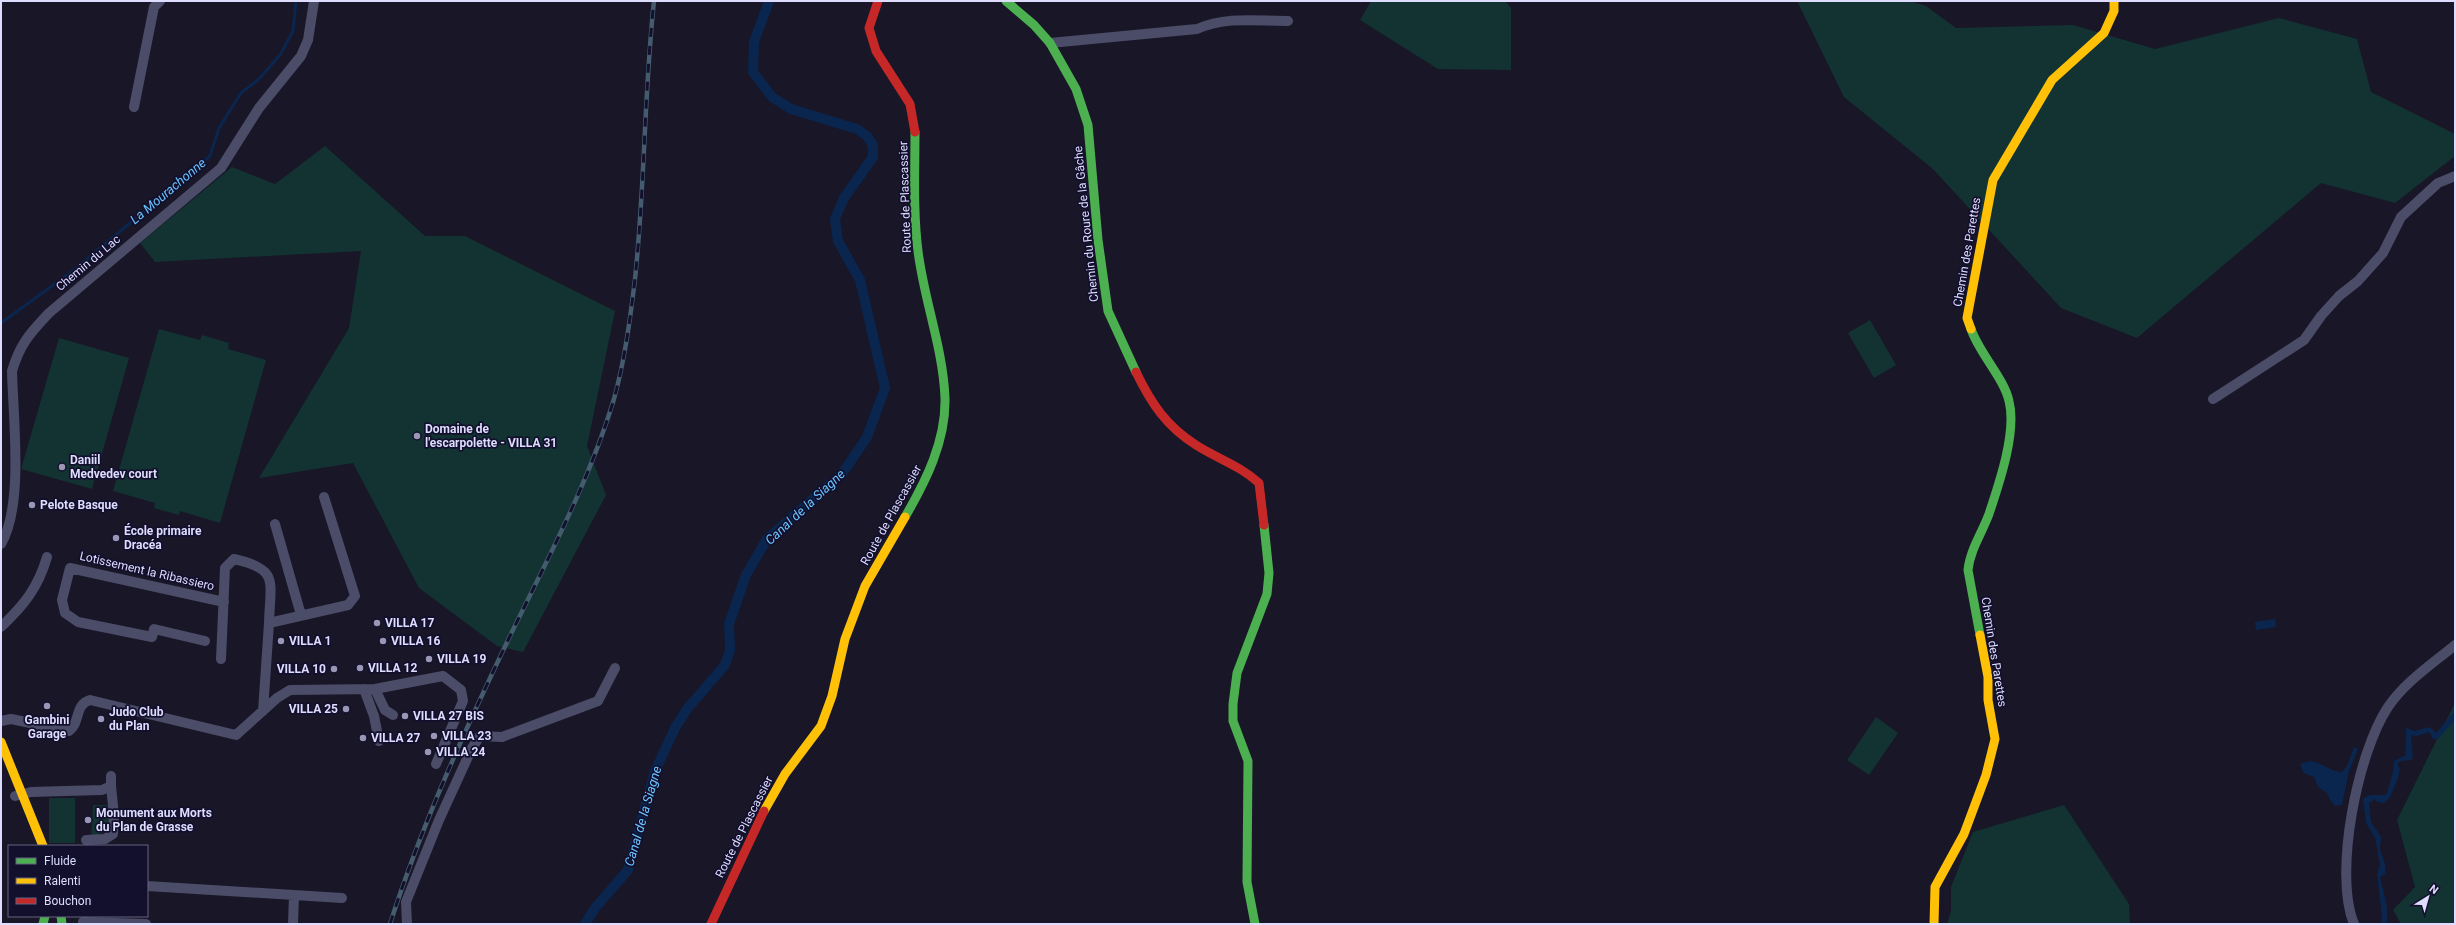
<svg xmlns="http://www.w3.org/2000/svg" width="2456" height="925" font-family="Roboto,sans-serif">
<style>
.green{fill:#133332}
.water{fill:#0a264f}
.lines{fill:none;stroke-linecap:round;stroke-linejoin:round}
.stream{stroke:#0a264f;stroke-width:3}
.canal{stroke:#0a264f;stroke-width:10}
.street{stroke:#4b4c68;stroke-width:10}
.fast{stroke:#4caf50;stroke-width:9}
.slow{stroke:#ffc107;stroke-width:9}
.jam{stroke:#c62828;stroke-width:9}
.rail-casing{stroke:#455c6f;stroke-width:4.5}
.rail{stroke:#13102d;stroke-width:3;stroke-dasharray:9;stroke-linecap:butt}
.poi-dot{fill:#9997b3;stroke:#13102d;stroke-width:1.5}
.labels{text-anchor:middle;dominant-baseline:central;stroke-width:3.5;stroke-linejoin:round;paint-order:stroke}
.street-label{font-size:12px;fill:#dedcff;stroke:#13102d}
.poi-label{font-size:12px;font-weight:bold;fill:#dedcff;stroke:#13102d;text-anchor:start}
.water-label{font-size:13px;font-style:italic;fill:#6ac3ff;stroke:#13102d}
</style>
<rect width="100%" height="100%" fill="#181627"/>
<path class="green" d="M1371,1H1505L1511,8V70L1438,69L1360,20Z
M1797,1H1909L1926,6L1956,28L2073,25L2155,49L2279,18L2357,39L2371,92L2455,134V156L2395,203L2321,183L2137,338L2061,308L1933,169L1844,97Z
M325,146L425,236H465L615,311L587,446L606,495L523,652L497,646L419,588L353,463L259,478L349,328L361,251L155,262L140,243L232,167L275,184Z
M1870,320L1896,365L1874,378L1848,333Z
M159,329L200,340L202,335L229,343L228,349L266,360L220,523L180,511L179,515L154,508L155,503L113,491Z
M59,338L129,358L92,489L21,469Z
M2455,703V924H2401L2393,910L2415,887L2397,820Z
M1876,717L1898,733L1869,775L1847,760Z
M49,798H75V843H49Z
M93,805H110L109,831L91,837Z
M2064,805L2129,904L2130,924H1947L1951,911V887L1973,832Z"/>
<path class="water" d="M2275,619L2276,627L2256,630L2255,622Z
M2455,711V720L2438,739H2433L2429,732L2416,736L2412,735C2410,744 2414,751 2412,760L2401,761L2397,764L2400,769L2398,778L2390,797L2384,803L2377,802L2375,799L2369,803L2371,822L2381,837L2380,849L2385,864V874L2380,877C2383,891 2390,910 2386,924H2381L2382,917L2377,874L2380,865L2375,838L2366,823L2363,799L2369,795H2385L2387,793L2393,772L2394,761L2406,755V728L2415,731L2430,727L2436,733Z
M2354,747L2358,749L2349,771L2342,805L2335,806L2330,800L2327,793L2318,787L2314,777L2304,773L2300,765C2314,753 2329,773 2342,772L2347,766Z"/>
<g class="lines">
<path class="stream" d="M1,323L74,270L210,156L219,128L241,93L259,79L280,55L293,31L296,1"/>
<path class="canal" d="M585,924L595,908L628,870L655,771L675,728L687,709L725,665L730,650L729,624L746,575L767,539L842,474L867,437L885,388L860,280L838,241L835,219L844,198L873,157V145L867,136L857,129L791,109L772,97L753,72L754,42L769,1"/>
<path class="street" d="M1050,43L1197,29C1227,16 1256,21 1288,21
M134,107L154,7L160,1
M2213,399L2304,340L2321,316L2339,296L2358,281L2383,253L2401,217L2438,183L2455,176
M275,524L301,615
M1,544C24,505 13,418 12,371C20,344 30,333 49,313L221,168L259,108L301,56L308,40L314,1
M1,627C24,605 38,588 47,557
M205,641L154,629L152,637L78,622L65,613L62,600L70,568L224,602
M221,659L225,568L234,559C280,569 270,582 269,623L348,605L355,596L324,497
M364,689L374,716L379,741
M375,689L385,710L393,715
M263,711L269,623
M1,721L11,719L69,731C81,722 74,705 90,700L236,735L277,698L290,690L375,689L443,676L461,690L463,701L436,764
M15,796L31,792L102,790L111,786V776
M86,840L105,839L113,834L114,815L111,786
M147,886L342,898
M83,922L146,924
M293,924L294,895
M407,924L406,902L439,820L472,748L480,736L502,737L598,701L615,668
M2354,924C2333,873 2358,752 2388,707C2405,682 2432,664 2455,645"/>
<path class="fast" d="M1006,1L1034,25L1050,43L1076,89L1088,125L1098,240L1108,311L1136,372
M1971,329C1979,353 2004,378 2009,401C2017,432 1999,484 1989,514C1982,533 1970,550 1968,570L1980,635
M905,517C926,481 946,441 945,398C943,348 924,300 918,251C913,212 915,172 915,132
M61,916L62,924
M43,924L45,916
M1255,924L1247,882L1248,761L1233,721V704L1237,673L1267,594L1269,573L1264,525"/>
<path class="slow" d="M1971,329L1967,318L1993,180L2052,80L2104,33L2114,11V1
M1,742L43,846
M764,811L785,774L821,726L832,696L845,639L865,586L905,517
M1934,924L1935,887L1964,834L1986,775L1995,739L1988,700V677L1980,635"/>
<path class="jam" d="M878,1L869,28L876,51L910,104L915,132
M1136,372C1151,403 1166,426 1196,445C1218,459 1239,465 1259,483L1264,525
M711,924L764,811"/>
<defs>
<path id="rail" d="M390,924C422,824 465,730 510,636C548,558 589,482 614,399C625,359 630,320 635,279C645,186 644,93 654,1"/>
</defs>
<use href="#rail" class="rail-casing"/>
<use href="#rail" class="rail"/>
</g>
<g class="poi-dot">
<circle cx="417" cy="436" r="4"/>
<circle cx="62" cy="467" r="4"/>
<circle cx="32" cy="505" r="4"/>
<circle cx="116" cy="538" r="4"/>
<circle cx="377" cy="623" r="4"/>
<circle cx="281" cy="641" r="4"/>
<circle cx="383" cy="641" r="4"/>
<circle cx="429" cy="659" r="4"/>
<circle cx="360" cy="668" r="4"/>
<circle cx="334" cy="669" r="4"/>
<circle cx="47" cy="706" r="4"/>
<circle cx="346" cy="709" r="4"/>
<circle cx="405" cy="716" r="4"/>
<circle cx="101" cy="719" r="4"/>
<circle cx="434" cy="736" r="4"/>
<circle cx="363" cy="738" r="4"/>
<circle cx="428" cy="752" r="4"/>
<circle cx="88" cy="820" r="4"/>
</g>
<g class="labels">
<g class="street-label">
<text transform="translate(905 197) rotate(-92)">Route de Plascassier</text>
<text transform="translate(1086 224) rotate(-96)">Chemin du Roure de la Gâche</text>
<text transform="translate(1967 252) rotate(-80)">Chemin des Parettes</text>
<text transform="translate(88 263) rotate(-40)">Chemin du Lac</text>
<text transform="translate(891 515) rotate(-61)">Route de Plascassier</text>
<text transform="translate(147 571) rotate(13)">Lotissement la Ribassiero</text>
<text transform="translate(1994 652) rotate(81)">Chemin des Parettes</text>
<text transform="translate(744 827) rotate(-63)">Route de Plascassier</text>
</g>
<g class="poi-label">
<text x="425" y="429">Domaine de<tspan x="425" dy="14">l'escarpolette - VILLA 31</tspan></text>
<text x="70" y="460">Daniil<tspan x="70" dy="14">Medvedev court</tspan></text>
<text x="40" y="505">Pelote Basque</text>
<text x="124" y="531">École primaire<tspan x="124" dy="14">Dracéa</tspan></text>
<text x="385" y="623">VILLA 17</text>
<text x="289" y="641">VILLA 1</text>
<text x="391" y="641">VILLA 16</text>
<text x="437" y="659">VILLA 19</text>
<text x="368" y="668">VILLA 12</text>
<text x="326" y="669" text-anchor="end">VILLA 10</text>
<text x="338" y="709" text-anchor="end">VILLA 25</text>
<text x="109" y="712">Judo Club<tspan x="109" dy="14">du Plan</tspan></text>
<text x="413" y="716">VILLA 27 BIS</text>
<text x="47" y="720" text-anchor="middle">Gambini<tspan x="47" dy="14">Garage</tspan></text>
<text x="442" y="736">VILLA 23</text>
<text x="371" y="738">VILLA 27</text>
<text x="436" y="752">VILLA 24</text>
<text x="96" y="813">Monument aux Morts<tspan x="96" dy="14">du Plan de Grasse</tspan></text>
</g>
<g class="water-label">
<text transform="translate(168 191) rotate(-40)">La Mourachonne</text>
<text transform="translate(805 507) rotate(-43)">Canal de la Siagne</text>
<text transform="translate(643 816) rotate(-74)">Canal de la Siagne</text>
</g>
</g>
<rect width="2456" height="925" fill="none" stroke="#dedcff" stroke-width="4"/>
<rect x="8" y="845" width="140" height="72" fill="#13102d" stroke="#646281"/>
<rect x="16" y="858" width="20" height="6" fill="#4caf50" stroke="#646281"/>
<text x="44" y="865" font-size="12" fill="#dedcff">Fluide</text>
<rect x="16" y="878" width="20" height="6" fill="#ffc107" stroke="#646281"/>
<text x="44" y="885" font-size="12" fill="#dedcff">Ralenti</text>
<rect x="16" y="898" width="20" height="6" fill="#c62828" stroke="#646281"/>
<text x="44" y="905" font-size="12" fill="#dedcff">Bouchon</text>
<g transform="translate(2428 897) rotate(37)" stroke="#13102d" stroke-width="3" paint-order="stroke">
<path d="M0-3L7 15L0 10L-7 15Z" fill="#dedcff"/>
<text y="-6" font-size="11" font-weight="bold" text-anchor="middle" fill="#dedcff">N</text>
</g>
</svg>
